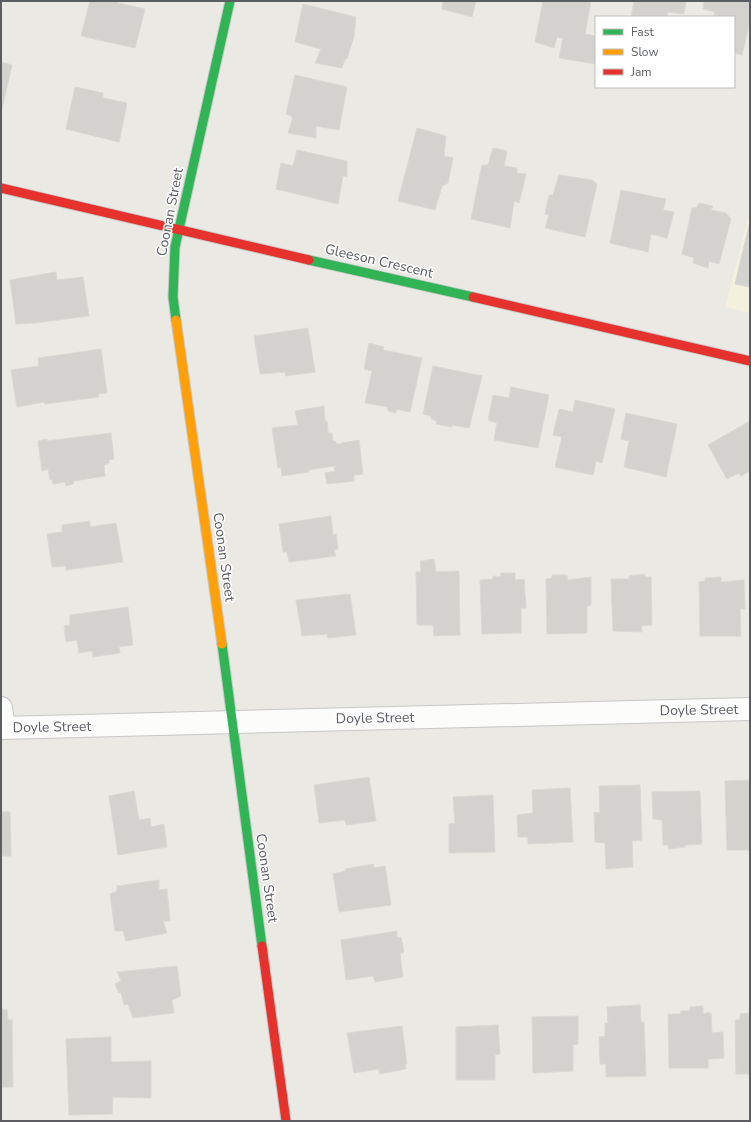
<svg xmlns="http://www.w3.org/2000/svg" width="751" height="1122" font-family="'Nunito Sans',sans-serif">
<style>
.commercial{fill:#f3f0dd}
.building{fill:#d3d2cf;stroke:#d9d8d3}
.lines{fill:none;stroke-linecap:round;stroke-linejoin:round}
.street-casing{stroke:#c6c7c6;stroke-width:24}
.fast-casing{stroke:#c7c7c7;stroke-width:11}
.slow-casing{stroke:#c7c7c7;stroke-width:11}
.jam-casing{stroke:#c7c7c7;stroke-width:11}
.street{stroke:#fcfcfb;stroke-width:22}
.fast{stroke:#30b455;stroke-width:9}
.slow{stroke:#ff9f0a;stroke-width:9}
.jam{stroke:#e5322d;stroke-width:9}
.labels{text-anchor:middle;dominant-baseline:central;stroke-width:3;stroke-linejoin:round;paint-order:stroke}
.street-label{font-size:14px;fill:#5a5d61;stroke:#fff}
</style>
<rect width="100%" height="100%" fill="#eae9e4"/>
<path class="commercial" d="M750,211V313L725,307Z"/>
<path class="building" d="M90,1H118V3L145,9L135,48L81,36Z
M443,1H476L472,17L442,9Z
M543,1H591L585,34L596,36V64L559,58L563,38L557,37L554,48L535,42Z
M634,1H686L684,14L668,12L667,17H631Z
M704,1H750V21L742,55L734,53V17H714L715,12L703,9Z
M303,4L356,17L354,36L347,59H345L342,68L315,63L321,49L295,42Z
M1,62L12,65L2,109H1Z
M295,75L347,87L339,130L316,126V138L288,133L293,117L286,114Z
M75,87L103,93V98L127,103L119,142L66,129Z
M417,128L446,136L444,156L453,158L448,183L442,186L435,210L398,201Z
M493,148L507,151L504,166L517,168V173L526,174L519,203L514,201L510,228L471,219L482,165H488Z
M297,150L347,161V177L343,176L338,204L276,189L281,163L293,166Z
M559,175L592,180L597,184L585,237L545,228L549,215L545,214L549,195H553Z
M621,190L666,199L663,210L674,212L667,238L651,234L648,252L610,243Z
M699,203L713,206L711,210L726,213L731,219L719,264L709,261L708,268L693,263L694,258L682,254L692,208H696Z
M750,221V287L735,284Z
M56,272L57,280L83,277L89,316L34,323L16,324L10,280Z
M308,328L315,372L286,376L285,372L260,374L254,336Z
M369,343L384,347L383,350L422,358L410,412L396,409V413L388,411V407L365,403L372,371L364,369Z
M101,349L107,393L98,394L99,397L45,404L44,402L17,407L11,370L39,366L38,358Z
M433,366L482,376L469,428L452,425V427L436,424L437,421L431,419V416L423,414Z
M511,387L549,395L538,448L494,440L497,423L488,420L493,395L509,398Z
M575,400L615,409L602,463L596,461L593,475L555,467L562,437L553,435L559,409L573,412Z
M324,406L325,421H327L328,433H332L333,441H335L337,444L359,440L363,474L354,475V481L327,484L325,473L335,471L334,466L308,470L309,472L282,476L281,467L278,468L272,428L298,425L295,411Z
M626,413L677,424L666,477L624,467L629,441L621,439Z
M750,421V471L741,476L739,473L727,479L708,445Z
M111,433L114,459L109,460V463L104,465L105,476L74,481L73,484L66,486L65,482L53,484L52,479L50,480L48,469L42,471L38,441L47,439V441Z
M331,516L333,535L336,534L338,549L334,550L336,556L289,562L287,552H283L279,524Z
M90,521V527L116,523L123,562L66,570V566L52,567L47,534L62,532V525Z
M434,559L436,572L459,571L460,635L434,636L433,625H417L416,572H421L420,561Z
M501,573H515V580L524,579L526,608H521V633L482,634L480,580L493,579V576L500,577Z
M645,574V577H651L652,625L641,626L642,632L613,631L611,579H629V576Z
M552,575H567L568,580L591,577V605L587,606V633L547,634L546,579L552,578Z
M721,577V582L744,580L745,609H740L741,636H700L699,582L705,581V578Z
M350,594L356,635L328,638L327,634L302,636L296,600Z
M128,607L133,645L119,647L120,653L93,657L92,651L79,653L77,640L66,642L64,626L70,625V615Z
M369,777L376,821L346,825L345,820L319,823L314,785Z
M750,780V850H727L725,781Z
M640,785L642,840L632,841L633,867L606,869L605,843L595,842L594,812L600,813L599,786Z
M570,788L573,842L528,844V837H518L517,815L533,813L532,790Z
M134,791L139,820L150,818L151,827L164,824L167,847L118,855L109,796Z
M700,791L702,844L685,845V847L669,849L668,845H663L662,820L653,819L652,792Z
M493,795L495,852L449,853V824L455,823L453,797Z
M1,812H10L11,856H1Z
M373,864L374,868L385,866L391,905L339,912L333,874L346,871L345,869Z
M159,880V890L167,889L170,921H163L167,933L126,941L123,931H115L110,894L117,891V886Z
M397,931V938L401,937L404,952L400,954L403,977L375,982L373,976L346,980L341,940Z
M177,966L181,996L172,1000L174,1013L133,1018L128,1004L124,1005L121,993L118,992L115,984L121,981L117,972Z
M640,1005L641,1022H644L646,1076L606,1077V1064H600L599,1037L605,1036V1023H608L607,1007Z
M703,1006V1014L709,1012V1014L711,1013L712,1033L723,1032L724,1058L708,1059V1068H669L668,1014H680L681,1011H690V1007Z
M1,1009L7,1010L8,1020H12L13,1087H1Z
M750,1013V1074H736L735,1020H740V1014Z
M578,1016V1044L573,1045V1071L533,1073L532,1017Z
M498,1025L500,1054L495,1055V1080H456V1027Z
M402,1026L407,1064H405L406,1069L379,1074V1069L354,1073L347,1033Z
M111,1037V1062L151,1061V1098L113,1097L112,1114L69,1115L66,1039Z"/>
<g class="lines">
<defs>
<path id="street" d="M1,708L4,728
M1,728L750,709"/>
<path id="fast" d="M309,260L473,297
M176,320L173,297L175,247L230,1
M222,644L262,946"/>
<path id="slow" d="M176,320L222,644"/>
<path id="jam" d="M1,188L309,260
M473,297L750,361
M262,946L286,1121"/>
</defs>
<use href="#street" class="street-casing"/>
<use href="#fast" class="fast-casing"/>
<use href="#slow" class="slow-casing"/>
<use href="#jam" class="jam-casing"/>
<use href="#street" class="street"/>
<use href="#fast" class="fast"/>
<use href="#slow" class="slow"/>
<use href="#jam" class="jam"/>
</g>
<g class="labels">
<g class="street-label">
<text transform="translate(170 212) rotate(-79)">Coonan Street</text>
<text transform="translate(379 261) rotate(13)">Gleeson Crescent</text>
<text transform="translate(224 557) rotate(82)">Coonan Street</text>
<text transform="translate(699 710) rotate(-1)">Doyle Street</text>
<text transform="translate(375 718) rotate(-1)">Doyle Street</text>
<text transform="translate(52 727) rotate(-1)">Doyle Street</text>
<text transform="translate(267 878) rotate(82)">Coonan Street</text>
</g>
</g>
<rect width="751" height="1122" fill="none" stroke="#5a5d61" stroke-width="4"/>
<rect x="595" y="16" width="140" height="72" fill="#ffffff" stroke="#bdbec0"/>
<rect x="603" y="29" width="20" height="6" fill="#30b455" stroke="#bdbec0"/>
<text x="631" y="36" font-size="12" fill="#5a5d61">Fast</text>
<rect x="603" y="49" width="20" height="6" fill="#ff9f0a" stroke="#bdbec0"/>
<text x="631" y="56" font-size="12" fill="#5a5d61">Slow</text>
<rect x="603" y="69" width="20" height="6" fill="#e5322d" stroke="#bdbec0"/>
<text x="631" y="76" font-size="12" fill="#5a5d61">Jam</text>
</svg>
